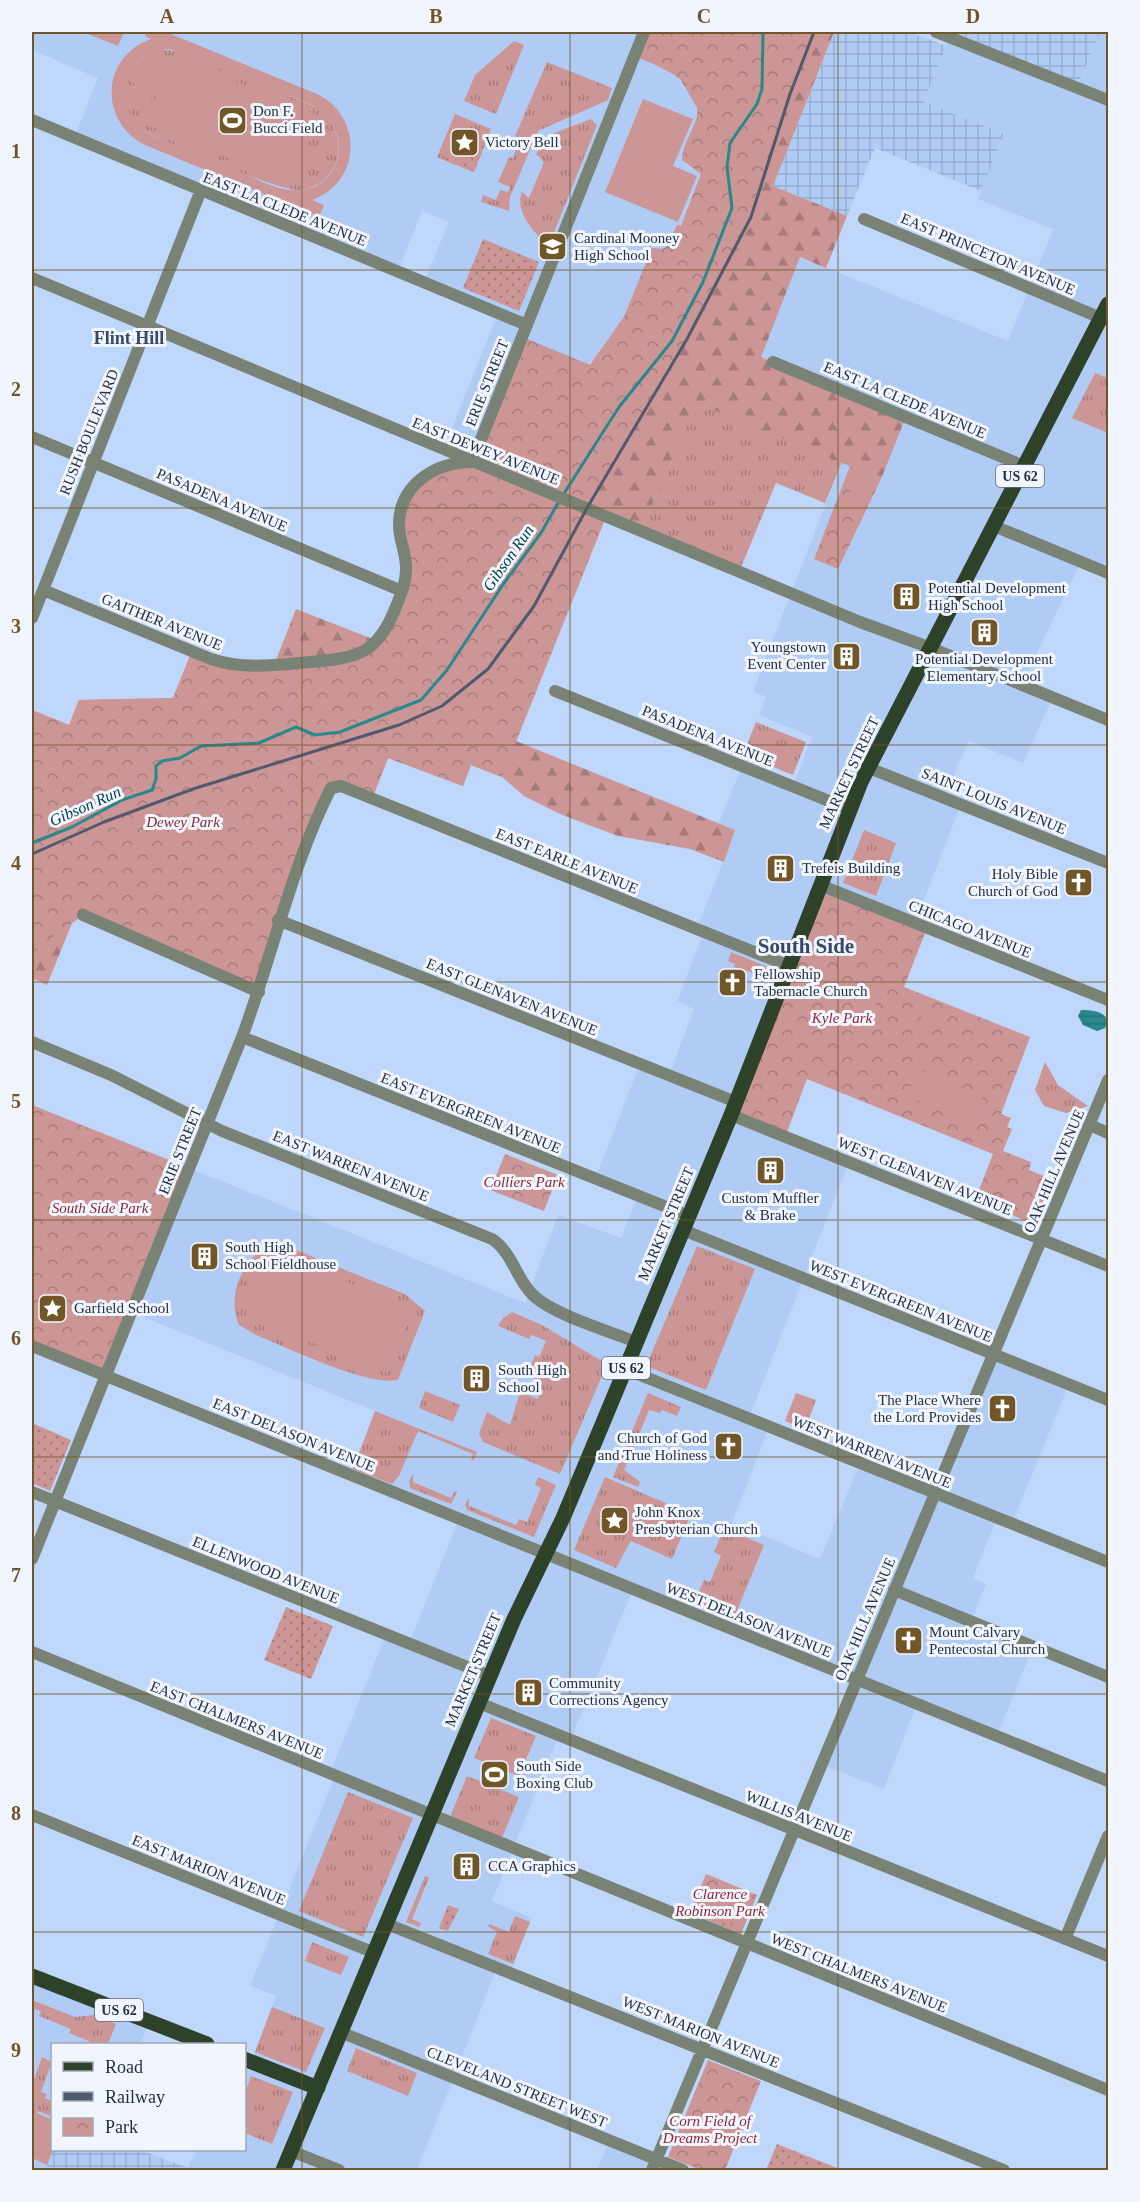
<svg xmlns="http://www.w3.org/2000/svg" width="1140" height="2202" font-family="'Times New Roman',serif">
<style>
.built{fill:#b0ccf5}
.industrial{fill:url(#industrial-grid)}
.grass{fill:url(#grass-tufts)}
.forest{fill:url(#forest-firs)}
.park{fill:url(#park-crowns)}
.garden{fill:url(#garden-dots)}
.pitch{fill:#cd9696;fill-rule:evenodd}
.water{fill:url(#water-rules)}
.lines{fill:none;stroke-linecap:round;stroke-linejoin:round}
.stream{stroke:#29888c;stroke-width:3}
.minor{stroke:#788375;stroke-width:12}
.major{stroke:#2e4129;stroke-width:15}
.rail{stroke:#4e5a6e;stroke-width:3}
.grid{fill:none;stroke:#715628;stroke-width:1.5;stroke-opacity:0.55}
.labels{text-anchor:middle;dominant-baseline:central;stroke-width:6;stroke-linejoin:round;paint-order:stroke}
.shield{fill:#f1f6fe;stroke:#646b78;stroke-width:1.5}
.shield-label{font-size:14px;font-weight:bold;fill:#27303e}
.poi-label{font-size:15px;fill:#27303e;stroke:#f1f6fe;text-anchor:start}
.street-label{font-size:15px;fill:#27303e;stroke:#f1f6fe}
.park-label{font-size:15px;font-style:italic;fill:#8d2732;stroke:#f1f6fe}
.water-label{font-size:16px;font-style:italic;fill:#054042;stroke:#f1f6fe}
.quarter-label{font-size:18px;font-weight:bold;fill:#354866;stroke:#f1f6fe}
.district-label{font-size:21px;font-weight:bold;fill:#354866;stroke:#f1f6fe}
.neatline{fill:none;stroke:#715628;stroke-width:2}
.grid-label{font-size:20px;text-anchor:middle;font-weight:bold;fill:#715628}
</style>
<defs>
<pattern id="industrial-grid" width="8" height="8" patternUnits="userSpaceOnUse" patternTransform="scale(1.5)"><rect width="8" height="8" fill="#b0ccf5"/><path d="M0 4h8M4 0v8" fill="none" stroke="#97b0d3"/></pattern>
<pattern id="grass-tufts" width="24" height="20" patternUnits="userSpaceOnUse" patternTransform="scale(1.5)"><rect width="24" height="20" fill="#cd9696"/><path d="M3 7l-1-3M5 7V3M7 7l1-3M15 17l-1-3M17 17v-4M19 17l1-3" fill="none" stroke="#a67b7c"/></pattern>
<pattern id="forest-firs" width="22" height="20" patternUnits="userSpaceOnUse" patternTransform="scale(1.5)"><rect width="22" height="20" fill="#cd9696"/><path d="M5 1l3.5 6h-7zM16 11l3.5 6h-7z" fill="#a67b7c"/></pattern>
<pattern id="park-crowns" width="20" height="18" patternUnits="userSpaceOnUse" patternTransform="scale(1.5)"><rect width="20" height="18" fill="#cd9696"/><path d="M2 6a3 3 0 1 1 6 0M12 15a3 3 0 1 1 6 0" fill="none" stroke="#a67b7c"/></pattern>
<pattern id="garden-dots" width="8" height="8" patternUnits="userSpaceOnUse" patternTransform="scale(1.5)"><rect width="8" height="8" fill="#cd9696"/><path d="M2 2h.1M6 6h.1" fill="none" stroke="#a67b7c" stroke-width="1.8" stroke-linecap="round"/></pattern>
<pattern id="water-rules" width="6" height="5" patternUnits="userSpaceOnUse" patternTransform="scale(1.5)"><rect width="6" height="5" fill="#29888c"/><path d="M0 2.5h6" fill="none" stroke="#237074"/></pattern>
</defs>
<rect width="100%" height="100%" fill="#bfd7fb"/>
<path class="built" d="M32,32H644L667,69L681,80L696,104L697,118L682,160L684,164L701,174L680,226L677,225L665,249H652L624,317L599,355L472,462L443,450L498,313L424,282L449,222L422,211L398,271L74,138L98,78L32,50Z
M1100,32H1108V558L1102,570L1081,562L1022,684L1053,697L1023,763L969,741L944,797L961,804L915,923L806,1080L785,1137L849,1162L749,1418L769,1427L732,1523L820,1559L860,1463L934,1493L993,1354L1069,1384L1012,1524L997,1518L973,1578L986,1584L971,1621L1033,1646L997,1736L917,1704L884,1789L821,1764L856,1680L633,1589L571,1739L559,1735L492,1901L532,1918L510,1972L497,1968L417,2170H187L196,2150H244L245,2059L251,2061L276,1996L250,1986L335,1776L330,1773L386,1635L409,1644L459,1518L350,1474L375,1411L131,1312L189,1168L525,1303L558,1215L621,1238L638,1196L595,1179L640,1064L669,1075L694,1009L677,1001L704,932L697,929L735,830L719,823L742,766L793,786L812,737L759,715L766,697L753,691L842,462L881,479L773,362L760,357L800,257L1008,341L1053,229L978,199L1004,134L924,102L950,37L1077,88Z
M32,1976L149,2022L140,2044H52L53,2150L45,2170H32Z
M609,2141L682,2170H597Z"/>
<path class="industrial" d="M834,32H910L946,46L924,102L1004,134L981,191L875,148L847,216L772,186Z
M936,32H1100L1077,88Z
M53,2150H141L188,2168L187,2170H45Z"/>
<path class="grass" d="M514,41L524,45L496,114L464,101L475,75Z
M163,49L184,53L318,108C351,132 343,186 299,190C282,192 151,139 138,126C127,114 122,100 125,84C129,65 145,52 163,49Z
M547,62L612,88L608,100L538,131L510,197L509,211L481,202L483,195L496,200L500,190L508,192L510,187L498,182L509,157L513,158L517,146L527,149L529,142L515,136Z
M455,114L491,129L474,172L437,157Z
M591,119L597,125L549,245H547C534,232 514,211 522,192L529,198L544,162L536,154L549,135Z
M1095,373L1108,378V433L1072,418Z
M696,402L842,462L825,503L776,483L739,572L641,531Z
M756,722L806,742L793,775L743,755Z
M864,830L896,843L876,896L843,883Z
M731,952L770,968L766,977L734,967L735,964L728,961Z
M1045,1062L1058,1085L1088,1106L1066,1113L1044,1106L1035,1090Z
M276,1242L405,1294L425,1311L398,1380C365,1386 289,1348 256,1335L239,1325C225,1295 245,1252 276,1242Z
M697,1246L755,1269L706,1390L646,1366Z
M512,1312L542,1325L607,1364L560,1474L483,1442L479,1434L487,1412L510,1425L520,1392L538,1399L542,1382L527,1375L535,1355L539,1357L546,1341L531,1335L529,1339L498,1326L503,1318Z
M425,1391L460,1405L453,1422L419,1408Z
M648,1393L681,1407L677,1416L662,1410L660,1413L649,1410L638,1437L643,1440L641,1445L636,1443L624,1470L640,1482L638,1487L613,1477Z
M796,1393L816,1400L805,1429L785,1421Z
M375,1411L477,1452L474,1460H471L473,1454L418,1431L399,1476L392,1484L353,1469Z
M413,1474V1482L451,1498L455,1491L457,1492L451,1504L410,1488L409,1481Z
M538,1477L556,1485L534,1537L467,1510L465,1504L469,1498V1506L516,1525L519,1519L527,1522L541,1488L535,1485Z
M605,1477L691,1514L672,1559L631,1541L616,1568L574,1550Z
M724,1528L764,1545L734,1618L695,1601L704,1580L710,1582L721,1556L714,1552Z
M491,1718L536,1736L519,1776L474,1758Z
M467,1776L519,1797L502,1838L450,1817Z
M348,1792L413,1818L363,1937L299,1911Z
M425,1876L429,1878L412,1919L421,1923L419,1927L406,1922Z
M515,1916L530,1922L513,1964L488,1954L497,1932L488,1926L489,1924L509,1932Z
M312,1942L349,1957L341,1975L305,1961Z
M32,2000L75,2017L94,2015L116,2024L108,2044H88L89,2041L69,2033L71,2029L39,2016L41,2011L32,2008Z
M272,2007L325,2028L306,2072L255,2052Z
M356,2048L417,2073L408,2096L347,2071Z
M42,2057L52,2062L41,2092L47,2094L45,2098L52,2101L50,2116L38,2111L32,2127V2085Z
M251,2076L293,2092L272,2144L245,2133V2093Z"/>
<path class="forest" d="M655,32H834L773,186L847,216L826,268L800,257L761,357L906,417L881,479L696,403L641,531L606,517L516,741L735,830L724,862L690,849L618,836L560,814L524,796L502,777L471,765L463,786L388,758L372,799L341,786L82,915L72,923L47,985L32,978V710L69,725L79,700L173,698L192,651L211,659L274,665L296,609L378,641L472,461L522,337L590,365L624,317L652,248L665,249L677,225L681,226L701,174L682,160L697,118V108L681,80L667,69Z"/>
<path class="park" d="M644,32H814L790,94L751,217L687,339L587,508L606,516L502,777L471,765L463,786L388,758L372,799L331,788L259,992L83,915L32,953V710L69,725L79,700L173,698L192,651L231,664L364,652L402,591L399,527L419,480L472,461L522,337L590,365L624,317L652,248L661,250L668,246L677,225L681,226L701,174L682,160C682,147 691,133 696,120C708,84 659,66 634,56Z
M850,466L881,479L838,569L814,559Z
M820,885L927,928L904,987L1030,1037L1001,1114L1011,1118L1007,1127L1012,1129L1003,1151L1031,1162L1029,1170L1054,1180L1036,1225L975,1200L993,1154L807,1079L785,1137L731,1115Z
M32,1105L189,1168L105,1375L32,1346Z
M505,1154L558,1175L544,1211L490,1190Z
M706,1874L757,1895L741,1934L690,1913Z
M708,2060L761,2081L725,2170H701L668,2157Z"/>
<path class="garden" d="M490,132L474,172L444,160L447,153L455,159L466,162L467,165L474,164L473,158L484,133Z
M483,239L539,262L519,311L463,288Z
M32,1423L71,1440L50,1491L32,1483Z
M286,1607L333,1626L311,1679L264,1660Z
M738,1900L736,1919L729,1924L724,1923L722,1919L731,1901Z
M448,1905L459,1909L448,1931L439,1928Z
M777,2144L842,2170H766Z"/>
<path class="pitch" d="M83,32H124L118,46Z
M147,32H166L317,94C363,116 362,182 312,200L324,205L319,217L145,145C99,122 100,57 151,39L145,36ZM170,49L312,105C356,128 343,194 292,190C273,189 253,177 236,170C206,157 171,147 143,130C110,102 125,49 170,49Z
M173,56L319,116L291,184L145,124Z
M145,61L164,69L148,108L128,100L135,84L131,82L133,76L138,78Z
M643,99L693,119L673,166L697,176L678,222L605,192Z
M859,473L878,481L863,513L844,505Z
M869,984L882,989L870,1019L857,1014Z
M925,1008L938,1013L928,1039L915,1034Z
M919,1069L983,1098L971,1125L907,1096Z
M271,1251L413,1309L387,1373L245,1315Z
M37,2113L52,2120L53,2150L47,2165L32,2158V2127Z"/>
<path class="water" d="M1081,1010C1092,1010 1104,1011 1108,1021L1105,1028L1097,1031L1083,1025L1078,1016Z"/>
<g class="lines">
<path class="stream" d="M563,495L619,407L672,341L703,282L732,208L727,167L730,143L757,104L762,89L763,32
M32,843L72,827L122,800L152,790L156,779V766L162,761L180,758L201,746L259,743L296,727L315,735L340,732L421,700L447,670L504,583L541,533L559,501"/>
<path class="minor" d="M936,32L1108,100
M32,120L527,325
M864,219L1101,318
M32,278L860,622L931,648L1108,720
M773,362L1024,466
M32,437L402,591
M994,526L1108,573
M43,590L211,659C244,670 277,665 310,662C356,658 377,655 395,609C400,596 406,584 406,570C407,555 399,541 399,525C399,485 435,462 472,462L644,32
M32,618L201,190
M555,691L849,809
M869,768L1108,863
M820,885L1108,1000
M83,915L259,992
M278,920L736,1102
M242,1037L689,1216
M32,1042L111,1075L222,1131L492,1239C512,1252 516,1278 532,1294C551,1314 609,1331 636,1342
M731,1115L1108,1266
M1090,1125L1108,1133
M683,1230L1108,1400
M32,1346L1108,1781
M625,1369L1108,1562
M32,1492L490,1676
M32,1559L242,1037C273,954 291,867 331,788L341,786L789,966
M894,1590L1108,1677
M32,1652L1108,2090
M479,1703L1108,1956
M32,1815L375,1953
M387,1924L1004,2170
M1065,1939L1108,1836
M340,2032L683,2170
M291,2151L339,2170
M652,2170L1108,1080"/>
<path class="major" d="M32,1976L207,2044
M244,2059L318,2088
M283,2170L514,1619L563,1518L602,1425L731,1115L861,782L1108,304"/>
<path class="rail" d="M32,854L104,822L193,789L399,725L442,706L488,669L534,606L587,508L687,339L751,217L790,94L814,32"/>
</g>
<path class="grid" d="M302,32V2170M570,32V2170M838,32V2170M32,270H1108M32,508H1108M32,745H1108M32,982H1108M32,1220H1108M32,1457H1108M32,1694H1108M32,1932H1108"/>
<defs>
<symbol id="stadium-square" viewBox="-11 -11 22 22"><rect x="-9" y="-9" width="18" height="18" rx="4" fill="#715628" stroke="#f1f6fe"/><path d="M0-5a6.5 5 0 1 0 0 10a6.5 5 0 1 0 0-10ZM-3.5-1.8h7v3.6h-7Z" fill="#fff"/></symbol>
<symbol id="sight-square" viewBox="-11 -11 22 22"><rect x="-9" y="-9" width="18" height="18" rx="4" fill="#715628" stroke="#f1f6fe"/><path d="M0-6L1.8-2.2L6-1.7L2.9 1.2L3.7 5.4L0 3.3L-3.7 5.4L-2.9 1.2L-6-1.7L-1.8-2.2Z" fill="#fff"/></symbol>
<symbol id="school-square" viewBox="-11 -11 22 22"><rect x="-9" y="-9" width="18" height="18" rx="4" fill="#715628" stroke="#f1f6fe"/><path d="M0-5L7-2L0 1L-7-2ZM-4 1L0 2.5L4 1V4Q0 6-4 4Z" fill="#fff"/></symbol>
<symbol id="building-square" viewBox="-11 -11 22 22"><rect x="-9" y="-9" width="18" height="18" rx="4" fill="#715628" stroke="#f1f6fe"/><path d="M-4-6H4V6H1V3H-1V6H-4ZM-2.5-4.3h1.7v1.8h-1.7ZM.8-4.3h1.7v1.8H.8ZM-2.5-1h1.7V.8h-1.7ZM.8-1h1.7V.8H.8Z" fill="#fff"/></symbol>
<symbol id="church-square" viewBox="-11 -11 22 22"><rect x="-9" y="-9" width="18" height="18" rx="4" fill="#715628" stroke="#f1f6fe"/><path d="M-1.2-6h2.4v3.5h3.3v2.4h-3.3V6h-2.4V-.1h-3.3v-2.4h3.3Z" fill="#fff"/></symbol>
</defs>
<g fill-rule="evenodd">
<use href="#stadium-square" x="216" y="104" width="33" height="33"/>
<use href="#sight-square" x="448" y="126" width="33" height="33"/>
<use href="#school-square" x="536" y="230" width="33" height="33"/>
<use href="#building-square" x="890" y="580" width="33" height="33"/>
<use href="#building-square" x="968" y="616" width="33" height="33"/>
<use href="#building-square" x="830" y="640" width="33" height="33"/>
<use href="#building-square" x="764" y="852" width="33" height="33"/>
<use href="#church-square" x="1062" y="866" width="33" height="33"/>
<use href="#church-square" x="716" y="966" width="33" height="33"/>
<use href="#building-square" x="754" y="1154" width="33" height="33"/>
<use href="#building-square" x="188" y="1240" width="33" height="33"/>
<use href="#sight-square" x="36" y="1292" width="33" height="33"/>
<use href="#building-square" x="460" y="1362" width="33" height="33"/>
<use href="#church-square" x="986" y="1392" width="33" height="33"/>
<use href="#church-square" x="712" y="1430" width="33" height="33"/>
<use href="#sight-square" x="598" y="1504" width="33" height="33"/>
<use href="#church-square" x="892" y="1624" width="33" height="33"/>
<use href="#building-square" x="512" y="1676" width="33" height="33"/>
<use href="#stadium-square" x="478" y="1758" width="33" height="33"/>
<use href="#building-square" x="450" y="1850" width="33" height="33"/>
</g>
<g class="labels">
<g class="shield">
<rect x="996" y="465" width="48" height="22" rx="4.5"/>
<rect x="602" y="1357" width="48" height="22" rx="4.5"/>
<rect x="95" y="1999" width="48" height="22" rx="4.5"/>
</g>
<g class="shield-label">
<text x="1020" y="476">US 62</text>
<text x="626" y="1368">US 62</text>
<text x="119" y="2010">US 62</text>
</g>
<g class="poi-label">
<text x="253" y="111">Don F.<tspan x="253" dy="17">Bucci Field</tspan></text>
<text x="485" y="142">Victory Bell</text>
<text x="574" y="238">Cardinal Mooney<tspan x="574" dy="17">High School</tspan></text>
<text x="928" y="588">Potential Development<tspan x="928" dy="17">High School</tspan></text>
<text x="826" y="647" text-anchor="end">Youngstown<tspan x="826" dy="17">Event Center</tspan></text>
<text x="984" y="659" text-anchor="middle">Potential Development<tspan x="984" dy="17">Elementary School</tspan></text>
<text x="802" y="868">Trefeis Building</text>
<text x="1058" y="874" text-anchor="end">Holy Bible<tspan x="1058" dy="17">Church of God</tspan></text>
<text x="754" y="974">Fellowship<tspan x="754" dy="17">Tabernacle Church</tspan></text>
<text x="770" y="1198" text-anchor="middle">Custom Muffler<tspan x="770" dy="17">&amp; Brake</tspan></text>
<text x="225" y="1247">South High<tspan x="225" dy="17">School Fieldhouse</tspan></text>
<text x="74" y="1308">Garfield School</text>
<text x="498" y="1370">South High<tspan x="498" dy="17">School</tspan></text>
<text x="981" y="1400" text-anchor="end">The Place Where<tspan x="981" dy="17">the Lord Provides</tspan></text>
<text x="707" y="1438" text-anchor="end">Church of God<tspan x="707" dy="17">and True Holiness</tspan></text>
<text x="635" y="1512">John Knox<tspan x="635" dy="17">Presbyterian Church</tspan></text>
<text x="929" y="1632">Mount Calvary<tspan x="929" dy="17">Pentecostal Church</tspan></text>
<text x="549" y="1683">Community<tspan x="549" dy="17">Corrections Agency</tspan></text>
<text x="516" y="1766">South Side<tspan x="516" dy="17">Boxing Club</tspan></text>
<text x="488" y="1866">CCA Graphics</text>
</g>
<g class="street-label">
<text transform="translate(285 209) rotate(22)">EAST LA CLEDE AVENUE</text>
<text transform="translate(988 254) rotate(23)">EAST PRINCETON AVENUE</text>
<text transform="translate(487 383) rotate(-68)">ERIE STREET</text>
<text transform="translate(905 400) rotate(23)">EAST LA CLEDE AVENUE</text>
<text transform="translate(89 432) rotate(-68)">RUSH BOULEVARD</text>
<text transform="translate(486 451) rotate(22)">EAST DEWEY AVENUE</text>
<text transform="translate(222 500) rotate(23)">PASADENA AVENUE</text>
<text transform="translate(162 622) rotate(22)">GAITHER AVENUE</text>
<text transform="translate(708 736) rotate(22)">PASADENA AVENUE</text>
<text transform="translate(849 773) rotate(-65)">MARKET STREET</text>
<text transform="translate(994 801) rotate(22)">SAINT LOUIS AVENUE</text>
<text transform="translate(567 861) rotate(22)">EAST EARLE AVENUE</text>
<text transform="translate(970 929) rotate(22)">CHICAGO AVENUE</text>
<text transform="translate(512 997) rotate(22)">EAST GLENAVEN AVENUE</text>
<text transform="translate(471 1113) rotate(22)">EAST EVERGREEN AVENUE</text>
<text transform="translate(180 1151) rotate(-68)">ERIE STREET</text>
<text transform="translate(351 1166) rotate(22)">EAST WARREN AVENUE</text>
<text transform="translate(1054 1171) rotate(-67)">OAK HILL AVENUE</text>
<text transform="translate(925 1176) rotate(22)">WEST GLENAVEN AVENUE</text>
<text transform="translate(666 1224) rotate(-67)">MARKET STREET</text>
<text transform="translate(901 1301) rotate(22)">WEST EVERGREEN AVENUE</text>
<text transform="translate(294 1435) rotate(22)">EAST DELASON AVENUE</text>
<text transform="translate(872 1452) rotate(22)">WEST WARREN AVENUE</text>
<text transform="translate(266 1570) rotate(22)">ELLENWOOD AVENUE</text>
<text transform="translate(865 1619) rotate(-67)">OAK HILL AVENUE</text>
<text transform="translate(749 1620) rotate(22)">WEST DELASON AVENUE</text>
<text transform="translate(473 1670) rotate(-67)">MARKET STREET</text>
<text transform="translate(237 1720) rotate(22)">EAST CHALMERS AVENUE</text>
<text transform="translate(799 1816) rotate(22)">WILLIS AVENUE</text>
<text transform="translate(209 1870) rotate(22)">EAST MARION AVENUE</text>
<text transform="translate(859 1973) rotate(22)">WEST CHALMERS AVENUE</text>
<text transform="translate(701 2032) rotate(22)">WEST MARION AVENUE</text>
<text transform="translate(517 2087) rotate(22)">CLEVELAND STREET WEST</text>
</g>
<g class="park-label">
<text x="183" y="822">Dewey Park</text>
<text x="842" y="1018">Kyle Park</text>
<text x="524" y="1182">Colliers Park</text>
<text x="100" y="1208">South Side Park</text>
<text x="720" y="1894">Clarence<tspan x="720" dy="17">Robinson Park</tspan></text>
<text x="710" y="2121">Corn Field of<tspan x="710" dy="17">Dreams Project</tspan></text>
</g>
<g class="water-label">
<text transform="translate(508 558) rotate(-55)">Gibson Run</text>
<text transform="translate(85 806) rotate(-24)">Gibson Run</text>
</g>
<g class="quarter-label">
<text x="129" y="338">Flint Hill</text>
</g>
<g class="district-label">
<text x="806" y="946">South Side</text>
</g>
</g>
<rect width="1140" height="2202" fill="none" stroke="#f1f6fe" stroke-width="66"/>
<rect x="51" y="2043" width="195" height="108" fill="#f1f6fe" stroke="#a0a7b1" stroke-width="1.5"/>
<rect x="63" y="2062" width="30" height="9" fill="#2e4129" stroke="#a0a7b1" stroke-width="1.5"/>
<text x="105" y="2073" font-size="18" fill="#27303e">Road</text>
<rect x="63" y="2092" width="30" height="9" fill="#4e5a6e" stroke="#a0a7b1" stroke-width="1.5"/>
<text x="105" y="2103" font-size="18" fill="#27303e">Railway</text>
<rect x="63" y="2118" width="30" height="18" fill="url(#park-crowns)" stroke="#a0a7b1" stroke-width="1.5"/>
<text x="105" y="2133" font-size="18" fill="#27303e">Park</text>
<rect x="33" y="33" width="1074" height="2136" class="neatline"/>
<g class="grid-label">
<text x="167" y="23">A</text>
<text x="436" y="23">B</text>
<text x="704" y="23">C</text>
<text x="973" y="23">D</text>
<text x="16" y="158">1</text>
<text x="16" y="396">2</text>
<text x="16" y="633">3</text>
<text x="16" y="870">4</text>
<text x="16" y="1108">5</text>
<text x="16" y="1345">6</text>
<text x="16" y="1582">7</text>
<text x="16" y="1820">8</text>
<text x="16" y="2057">9</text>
</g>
</svg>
